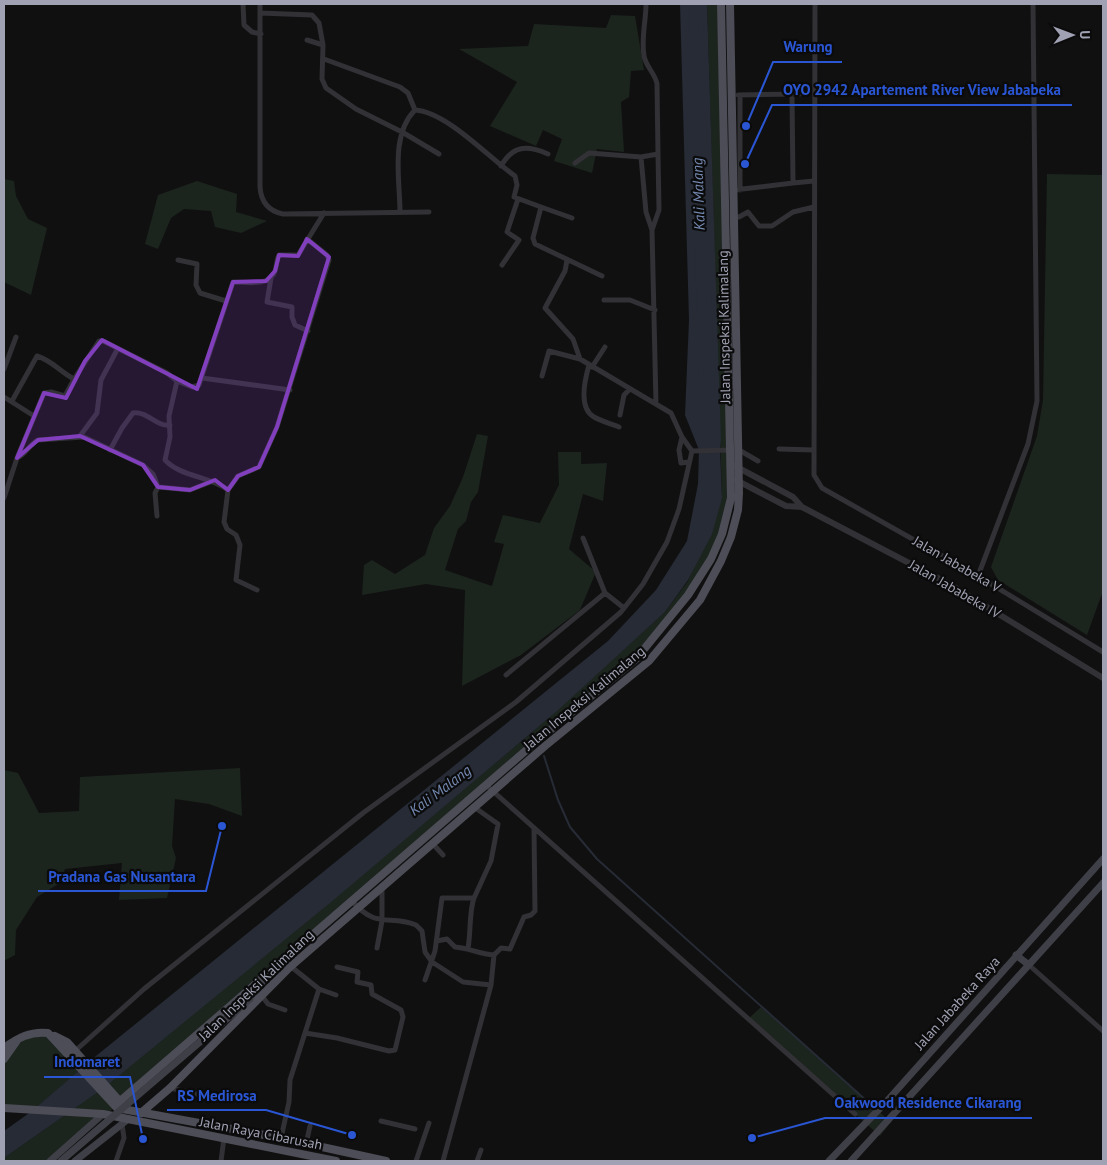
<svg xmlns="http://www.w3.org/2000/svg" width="1107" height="1165" font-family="'PT Sans',sans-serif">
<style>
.green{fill:#1c241e}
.water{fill:#262b35}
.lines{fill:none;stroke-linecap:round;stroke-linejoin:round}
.stream{stroke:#262b35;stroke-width:2}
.river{stroke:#262b35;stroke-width:10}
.minor{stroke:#313136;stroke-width:5}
.tertiary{stroke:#313136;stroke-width:6}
.secondary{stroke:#3e3f47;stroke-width:7}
.primary{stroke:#4c4d56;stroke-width:8}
.secondary-bridge{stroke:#3e3f47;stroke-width:7}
.marked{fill:#813ebd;fill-opacity:0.2;stroke:#813ebd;stroke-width:4;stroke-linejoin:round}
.labels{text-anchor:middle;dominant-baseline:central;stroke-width:4.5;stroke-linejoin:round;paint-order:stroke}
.street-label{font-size:14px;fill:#a0a2b3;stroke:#0b0b0c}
.water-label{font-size:15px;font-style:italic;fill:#7489b1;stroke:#0b0b0c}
.leader{fill:none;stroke:#2a56d4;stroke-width:2}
.callout-dot{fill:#2a56d4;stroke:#0b0b0c;stroke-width:2}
.callout-label{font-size:15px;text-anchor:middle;font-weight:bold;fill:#2a56d4;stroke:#0b0b0c;stroke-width:4.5;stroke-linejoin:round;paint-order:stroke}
</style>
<rect width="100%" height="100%" fill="#101011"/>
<path class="green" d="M707,4H721L731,498L711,559L657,636L115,1107L50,1161H4V1158L69,1112L4,1108V1048L32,1033L60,1038L105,1086L367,871L539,726L665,612L688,581L722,498Z
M611,15L635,16L644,70L631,71L629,97L621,102L624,152L597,149L592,173L554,161L562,139L543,130L536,146L490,126L517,82L459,49L528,46L534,24L606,28Z
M1047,174L1103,175V591L1087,635L998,580L991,567L1037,436L1043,400Z
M4,179L14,181L16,196L28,219L47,228L31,295L4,282Z
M197,181L237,194L236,212L267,221L241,233L215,227L211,211L184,209L171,218L158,249L145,244L158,195Z
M477,434L488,436L478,492L471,502L466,521L458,529L445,570L492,586L504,544L494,542L503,515L540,523L559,485L558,452H581V464L607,463L603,501L583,494L569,549L596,572L580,610L521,655L462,686L465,590L426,584L362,595L364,565L372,560L395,574L425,555L434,528L450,506L463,477Z
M240,768L242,816L209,804L175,799L172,846L176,858L167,898L119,900L122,863L65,869L60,883L37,897L16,930L15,955L4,961V770L18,773L39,813L79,811L80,777Z
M761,1007L891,1122L880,1136L748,1019Z"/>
<path class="water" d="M680,4H707L721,440L720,450L722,498L712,534L688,580L665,612L557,711L336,898L105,1087L4,1158V1131L32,1111L96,1056L608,641L656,590L687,541L698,484L699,450L685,415L689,320Z"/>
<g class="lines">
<path class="stream" d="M544,756L558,800L570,827L597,859L868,1102"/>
<path class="river" d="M693,4L695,68
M700,247L704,384"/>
<path class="minor" d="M243,4L244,25L252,32L261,34
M260,4V187C261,202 268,211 283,214L429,212
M815,4L814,475L822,488L978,576L1103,652
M260,13L312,15L319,23L323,45
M307,40L323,45L322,79L326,88L356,109L402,132L439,154
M324,59L400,87L408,93L415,110
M738,95L800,94
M415,110C447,112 489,158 515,176L517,185L514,197L541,207L533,238L535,244L602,276
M641,157L646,212L652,230L656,404
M575,163L589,153L641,157L658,154L657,84C655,73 646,67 644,56C641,38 646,21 646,4
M501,166C513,145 527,145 548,154
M793,183L814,181
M734,190L793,183L792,95
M740,190V96
M541,207L572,218
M400,212C400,181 390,135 415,110
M734,217H739L748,212L759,226H772L793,212L814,207
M652,230L659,210L658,154
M178,260L197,264L196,285L200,293L226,301
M567,260L565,271L545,308L573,339L580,359
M502,265L519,240L507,232L518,199
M271,278L267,302L292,307V317L295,325L308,331
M604,300H630L655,310
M589,365C585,379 578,408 594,417C601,421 611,424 619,427
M592,367L605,347
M4,369L16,337
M202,378L290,390
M177,381L169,416L170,437L165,460C181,477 209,476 228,490L224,522L227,529L236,535L240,545L236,580L257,590
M4,397L34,416
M12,401L37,356C53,361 60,372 74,379
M620,415L624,395L630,389
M80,436L97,413L101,380L117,350
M682,437L679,450L681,463L689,462
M779,449L814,450
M110,450L122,428L133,413C148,411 156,427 170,425
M739,450L758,461
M692,451L731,450
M17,458C26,455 29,444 38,440L84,437L143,465L153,474L158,487
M228,490L238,476L259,467L277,427L329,260L327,255L307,239
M4,498L17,458L44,393L51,392L65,396L74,379L99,341H103L167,373L177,381L192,387L199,385L233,282C246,282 270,287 275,271C277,266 276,260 279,255H298L324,213
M157,516L155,493L158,487L190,490L213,481
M978,576L1028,444L1037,401L1033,4
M605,593L624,608
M506,675L605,593L583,538
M486,785L855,1114
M432,843L443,855
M352,901C377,930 389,914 416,925L422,931L425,952L432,962L463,982L491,985
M437,941L447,939L455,947C469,948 479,954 494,955
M377,948L382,921V888
M468,948C471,933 469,911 474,898
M284,961L319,989L336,995
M1029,965L1103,1031
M425,980L435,951L442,898H474L491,861L498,824L474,807
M262,996L268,1004L285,1010
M305,1033L337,1038L389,1051L395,1050L403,1017L401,1010L372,994L371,985L357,982L358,972L337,967
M75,1051L144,989L363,813L516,702L621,612L643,584L667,542L679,509L692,451L682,437L671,413L580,359L549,351L542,376
M170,1088L201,1095
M381,1121L415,1129
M281,1138L289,1102L290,1080L319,989
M306,1144L310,1126
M116,1161L124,1138L122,1124
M221,1161L224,1138
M416,1161L429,1123
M443,1161L491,985L494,955L501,948L510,949L524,917L531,915L535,911L534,828
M477,1161L481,1150"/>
<path class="tertiary" d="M735,466L793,497L802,507L951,585L1103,678
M736,480L786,506L802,507"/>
<path class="secondary" d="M1016,955L1029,965
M252,997L264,979
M50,1161L103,1114
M75,1161L127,1120
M829,1161L887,1101L1103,859
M851,1161L1103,883"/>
<path class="primary" d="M55,1036L67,1042L122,1104
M4,1048C18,1038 30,1031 48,1033L117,1108L281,1138L386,1161
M4,1059L16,1042
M119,1102L538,740L636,659L688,595L711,559L722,534L731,498L721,4
M4,1108L103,1114L336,1161
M141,1113L170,1088L290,967L545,746L649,661L700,600L721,561L731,537L738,510L739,493L730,4"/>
<path class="secondary-bridge" d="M61,1161L250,999"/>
</g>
<path class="marked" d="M307,239L329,257L277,427L259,467L238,476L228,490L215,480L190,490L158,487L143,465L80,436L38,440L17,458L44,393L66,398L85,361L102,340L197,389L233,282L266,281L275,271L279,255L298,256Z"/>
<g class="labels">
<g class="street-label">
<text transform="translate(724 327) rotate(-91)">Jalan Inspeksi Kalimalang</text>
<text transform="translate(957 564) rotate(30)">Jalan Jababeka V</text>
<text transform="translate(955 589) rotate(30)">Jalan Jababeka IV</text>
<text transform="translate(584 698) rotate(-40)">Jalan Inspeksi Kalimalang</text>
<text transform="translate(256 985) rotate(-44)">Jalan Inspeksi Kalimalang</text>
<text transform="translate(957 1003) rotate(-48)">Jalan Jababeka Raya</text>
<text transform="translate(261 1133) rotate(11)">Jalan Raya Cibarusah</text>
</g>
<g class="water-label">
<text transform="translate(698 194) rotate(-92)">Kali Malang</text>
<text transform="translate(440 790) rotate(-37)">Kali Malang</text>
</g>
</g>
<path class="leader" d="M746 126L773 62H842M745 164L772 105H1072M222 826L206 891H38M143 1139L130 1077H44M352 1135L266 1110H167M752 1138L825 1118H1032"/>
<g class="callout-dot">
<circle cx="746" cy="126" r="5"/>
<circle cx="745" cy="164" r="5"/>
<circle cx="222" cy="826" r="5"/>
<circle cx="143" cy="1139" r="5"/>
<circle cx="352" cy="1135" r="5"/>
<circle cx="752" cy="1138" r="5"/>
</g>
<g class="callout-label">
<text x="808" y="52">Warung</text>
<text x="922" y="95">OYO 2942 Apartement River View Jababeka</text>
<text x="122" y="882">Pradana Gas Nusantara</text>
<text x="87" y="1067">Indomaret</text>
<text x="217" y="1101">RS Medirosa</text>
<text x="928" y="1108">Oakwood Residence Cikarang</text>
</g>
<rect width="1107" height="1165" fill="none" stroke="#a0a2b3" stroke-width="10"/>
<g transform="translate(1072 35) rotate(89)" stroke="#0b0b0c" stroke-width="4" paint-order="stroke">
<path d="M0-4L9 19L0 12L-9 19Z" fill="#a0a2b3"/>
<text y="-8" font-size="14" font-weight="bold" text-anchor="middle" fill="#a0a2b3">U</text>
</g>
</svg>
